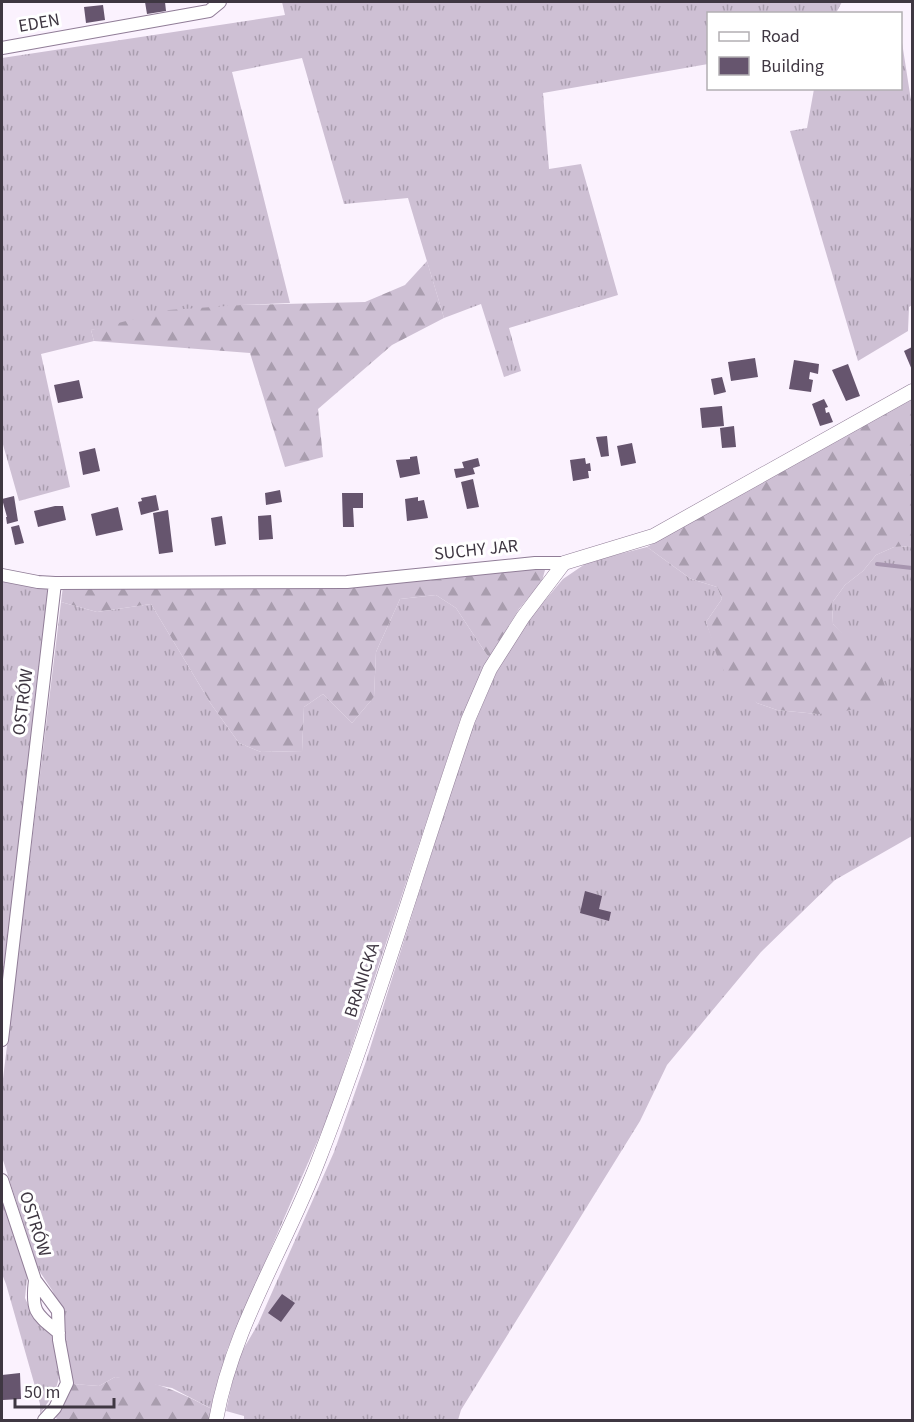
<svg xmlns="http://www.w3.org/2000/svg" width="914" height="1422" font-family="'Source Sans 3',sans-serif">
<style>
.grass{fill:url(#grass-tufts)}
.forest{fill:url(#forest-firs)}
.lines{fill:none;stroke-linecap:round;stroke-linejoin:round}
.stream{stroke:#a795af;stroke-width:4}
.building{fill:#66556e}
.minor-casing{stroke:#907d97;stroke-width:14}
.tertiary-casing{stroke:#907d97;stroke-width:15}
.minor{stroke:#fff;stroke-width:12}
.tertiary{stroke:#fff;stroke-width:14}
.labels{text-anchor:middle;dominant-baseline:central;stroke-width:6;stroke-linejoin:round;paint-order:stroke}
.street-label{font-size:18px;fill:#3f3742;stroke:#fff}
</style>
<defs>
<pattern id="grass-tufts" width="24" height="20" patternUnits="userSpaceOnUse" patternTransform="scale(1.5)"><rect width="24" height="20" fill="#cec0d4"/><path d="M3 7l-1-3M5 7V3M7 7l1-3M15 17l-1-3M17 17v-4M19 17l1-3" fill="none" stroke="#a99dae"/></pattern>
<pattern id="forest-firs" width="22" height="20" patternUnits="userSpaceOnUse" patternTransform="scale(1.5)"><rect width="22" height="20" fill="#cec0d4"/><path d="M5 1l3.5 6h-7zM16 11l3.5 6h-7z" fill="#a99dae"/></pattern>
</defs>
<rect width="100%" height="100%" fill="#fbf2fe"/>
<path class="grass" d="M282,2H842L836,13L708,14V64L543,93L549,169L581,164L618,295L509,328L521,371L504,377L481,304L444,318L408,198L344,204L302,58L232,72L290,303L241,305L91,330L94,341L41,354L70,487L19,501L2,441V58L285,15Z
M901,36L912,107V305L909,307L908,331L858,361L790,131L807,128L814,89L900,88Z
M912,546V836L835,880L761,952L667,1065L640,1121L461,1410L458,1420H244V1416L226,1411L237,1360L258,1324L334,1152L366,1061L466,744L496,673L525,624L563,579L588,562L647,547L691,579L717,587L722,599L706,622L713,641L757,703L777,710L817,714L847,639L833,624L832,603L845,585L863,571L876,555L894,547Z
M2,579L49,588L2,984Z
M436,595L456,608L489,658L460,720L330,1112L227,1350L212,1409L172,1388L115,1377L99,1386L73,1384L63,1333V1313L52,1290L38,1269L2,1157V1087L61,602L97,612L151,604L211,704L239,743L261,752L302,751L304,707L323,694L352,723L374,697L376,652L400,599Z
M2,1192L28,1269L25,1298L35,1320L56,1338L61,1371L55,1392L40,1414V1404L6,1284L2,1274Z"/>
<path class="forest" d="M427,261L444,318L392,345L318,409L323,457L285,467L250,353L94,341L91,330L169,310L241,305L365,302L405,285Z
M912,398V546L894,547L876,555L863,571L845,585L832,603L833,624L878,667L885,686L875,704L837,713L817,714L777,710L757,703L728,678L719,662L706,622L722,599L717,587L691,579L647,547Z
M529,566L545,570L542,581L519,609L489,658L456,608L436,595L400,599L376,652L374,697L352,723L323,694L304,707L302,751L261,752L239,743L211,704L151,604L97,612L61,602L63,586H258Z
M115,1377C155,1380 177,1391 212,1409L210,1420H57L56,1417L73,1384L99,1386Z"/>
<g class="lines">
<path class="stream" d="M877,564L912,568"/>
</g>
<path class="building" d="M145,2H165L166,11L147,14Z
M103,5L105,20L86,23L84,7Z
M912,347V370L904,351Z
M755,358L758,377L731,381L728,362Z
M794,360L819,364L818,374L810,372L809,379L813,380L811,392L789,389Z
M848,364L860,396L846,401L832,370Z
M722,377L726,392L714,395L711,379Z
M79,380L83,398L58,403L54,385Z
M824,399L828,407L825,408L826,413L829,412L833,422L820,426L812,404Z
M722,406L724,426L702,428L700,408Z
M734,426L736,447L722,448L720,428Z
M607,436L609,456L601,457L596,437Z
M632,443L636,463L621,466L617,446Z
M95,448L100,471L83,475L79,452Z
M417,456L420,474L400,478L396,460L410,459V457Z
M478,458L480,466L473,468L475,474L456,478L454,469L464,468L462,462Z
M585,458L586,464L590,463L591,471H588L589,478L573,481L570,460Z
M473,479L479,507L467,509L461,482Z
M280,490L282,502L266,505L265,493Z
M342,493H363V508H353L354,527H343Z
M156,495L159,510L141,515L138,502L142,501L141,498Z
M14,496L18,521L7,524L6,517H7L2,499Z
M418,497V501L424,500L428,518L407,521L405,499Z
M55,506H63L66,520L38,527L34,511Z
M118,507L123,530L96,536L91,514Z
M168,510L173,552L159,554L153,513Z
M271,515L273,539L259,540L258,516Z
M222,516L226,544L215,546L211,518Z
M19,525L24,543L15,545L11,527Z
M585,891L602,896L599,909L611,912L609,921L580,913Z
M282,1294L295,1303L281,1322L268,1313Z
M20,1373L21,1399L3,1400L2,1375Z"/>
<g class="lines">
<defs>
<path id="minor" d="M2,48L209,11L220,2
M2,575L38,582L55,583L347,582L535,563H564
M2,1040L55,583
M2,1180L35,1280L58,1311L59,1340L67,1383L55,1408L44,1420
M35,1280C31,1312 36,1314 59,1333"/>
<path id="tertiary" d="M216,1420C232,1328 286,1246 319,1159C375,1015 418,866 468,720L490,669L523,617L564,563L653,536L912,391"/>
</defs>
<use href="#minor" class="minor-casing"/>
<use href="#tertiary" class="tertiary-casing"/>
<use href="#minor" class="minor"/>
<use href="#tertiary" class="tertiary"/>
</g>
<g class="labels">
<g class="street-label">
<text transform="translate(39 23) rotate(-10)">EDEN</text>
<text transform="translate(476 550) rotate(-6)">SUCHY JAR</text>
<text transform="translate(23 702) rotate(-83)">OSTRÓW</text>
<text transform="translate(362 980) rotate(-72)">BRANICKA</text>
<text transform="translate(35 1224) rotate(72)">OSTRÓW</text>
</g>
</g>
<rect width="914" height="1422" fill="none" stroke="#3f3742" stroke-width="6"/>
<rect x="707" y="12" width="195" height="78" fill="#ffffff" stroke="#b2afb3" stroke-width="1.5"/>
<rect x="719" y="32" width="30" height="9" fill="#ffffff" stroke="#b2afb3" stroke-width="1.5"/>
<text x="761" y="42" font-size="18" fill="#3f3742">Road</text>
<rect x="719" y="57" width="30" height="18" fill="#66556e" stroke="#b2afb3" stroke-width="1.5"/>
<text x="761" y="72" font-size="18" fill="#3f3742">Building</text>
<path d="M15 1398v9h99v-9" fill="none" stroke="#3f3742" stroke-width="3"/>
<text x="24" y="1398" font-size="18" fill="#3f3742" stroke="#ffffff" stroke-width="4.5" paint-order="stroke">50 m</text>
</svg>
